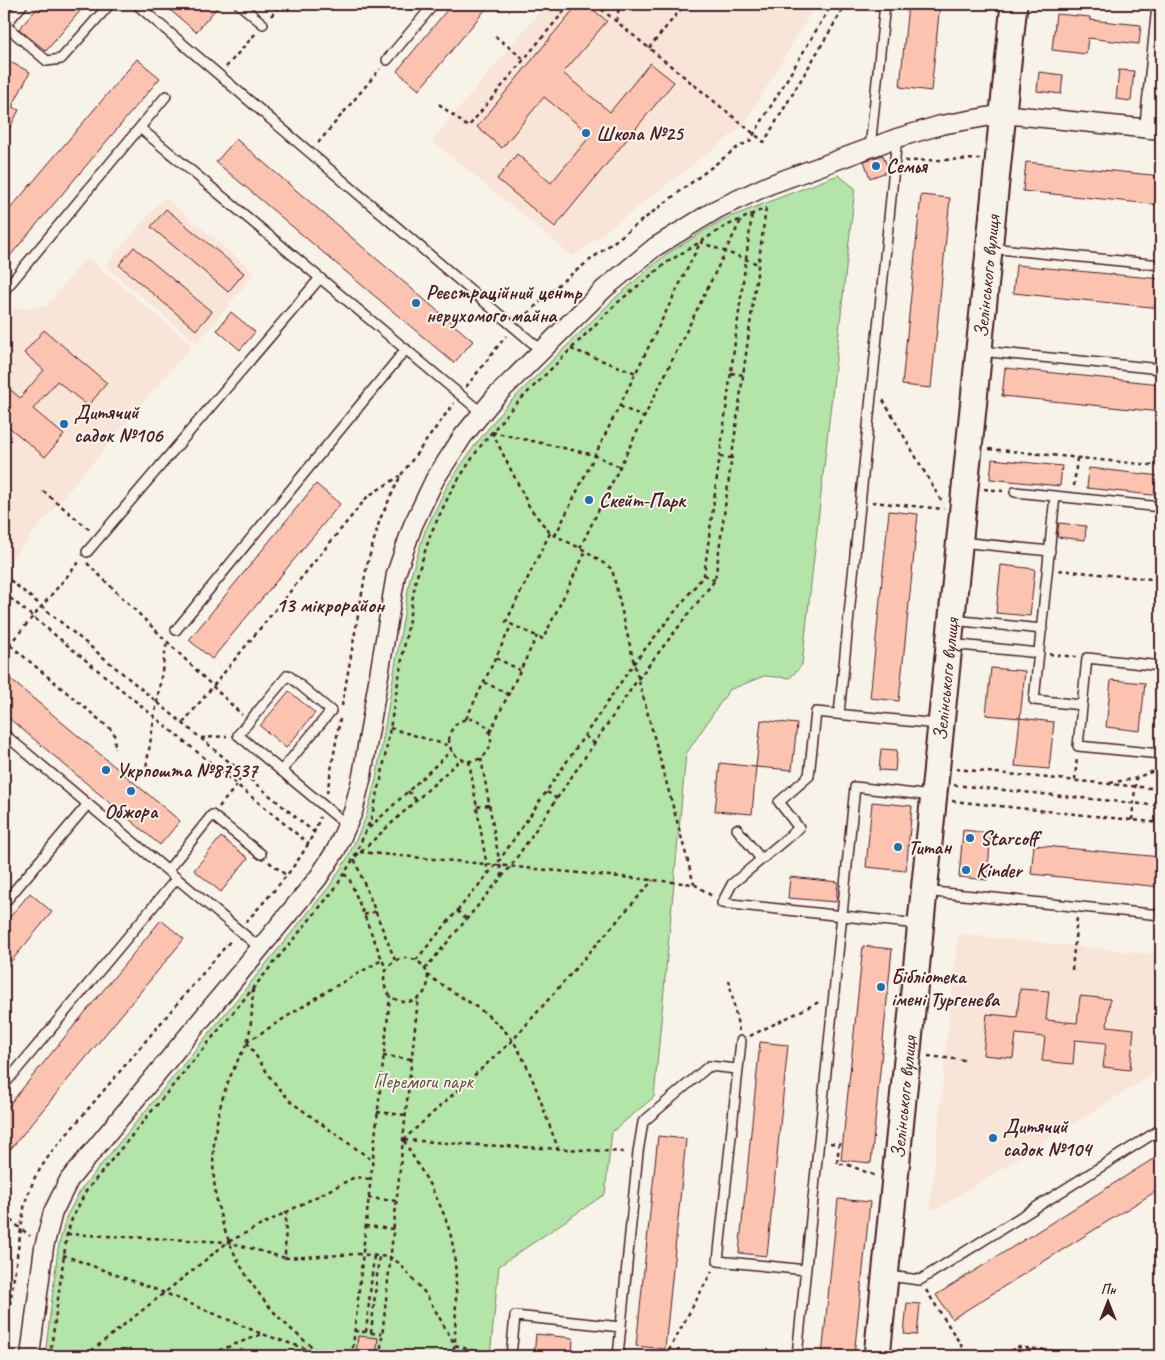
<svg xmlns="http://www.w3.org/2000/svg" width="1165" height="1360" font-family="Caveat,sans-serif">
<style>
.built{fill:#f8e5d7}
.green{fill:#b2e5a7;stroke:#7e8269}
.building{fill:#fcc4b0;stroke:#4a1f2b}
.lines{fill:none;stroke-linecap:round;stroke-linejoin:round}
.lane-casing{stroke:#4a1f2b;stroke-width:12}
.street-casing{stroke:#4a1f2b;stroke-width:21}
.secondary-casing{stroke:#4a1f2b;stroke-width:29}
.path{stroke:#4a1f2b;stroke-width:2.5;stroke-dasharray:4 4;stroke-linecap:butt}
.lane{stroke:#f7f3e8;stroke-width:9}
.street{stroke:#f7f3e8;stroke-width:18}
.secondary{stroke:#f7f3e8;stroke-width:25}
.poi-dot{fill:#1f6fb2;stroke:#f7f3e8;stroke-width:2}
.labels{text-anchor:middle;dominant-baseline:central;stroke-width:4;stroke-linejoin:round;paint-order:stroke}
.poi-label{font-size:20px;font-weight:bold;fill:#4a1f2b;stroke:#f7f3e8;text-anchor:start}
.street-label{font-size:20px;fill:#4a1f2b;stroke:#f7f3e8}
.park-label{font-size:20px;fill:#64504a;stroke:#f7f3e8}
.neighbourhood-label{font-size:21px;font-weight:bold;fill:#4a1f2b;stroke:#f7f3e8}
</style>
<rect width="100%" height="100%" fill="#f7f3e8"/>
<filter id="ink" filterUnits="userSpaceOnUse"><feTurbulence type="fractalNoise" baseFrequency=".02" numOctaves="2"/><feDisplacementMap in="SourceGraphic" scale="10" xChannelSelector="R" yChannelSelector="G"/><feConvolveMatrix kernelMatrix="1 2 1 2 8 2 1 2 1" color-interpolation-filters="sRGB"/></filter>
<g filter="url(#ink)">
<path class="built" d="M546,4H816L744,125L573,257L432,141Z
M164,197L255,273L197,343L105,266Z
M87,257L192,345L8,563L4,560V310L46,306Z
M958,934L1161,955V1069L937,1209L930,1208Z"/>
<path class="green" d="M838,175L855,188L802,665L790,678L764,676L729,690L686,754L654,1097L612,1132L605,1194L499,1266L490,1356H45L58,1249L66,1217L82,1188L329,887L348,857L366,817L376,779L410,578L425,531L447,486L475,445L506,406L614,299L665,255L722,220Z"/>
<path class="building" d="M41,4H86L46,51L19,29Z
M163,4H220L196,32Z
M452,4H490L419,90L397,71Z
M578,4H586L607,21L563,73L610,112L650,63L674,82L555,227L497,179L517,154L551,183L591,135L544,97L502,148L477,127Z
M908,4H940L931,91L900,87Z
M1056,14L1090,17V20L1141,25L1139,44L1088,38L1086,54L1052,50Z
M137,59L160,78L4,263V216Z
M10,62L30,72L12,107L19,110L4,139V73Z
M1119,70L1134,71L1131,101L1116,99Z
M1039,72L1063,75L1061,94L1037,91Z
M236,139L473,341L454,363L216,162Z
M883,155L888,169L887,172L870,178L864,161Z
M1026,162L1161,176V205L1023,191Z
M921,195L950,198L931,388L902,385Z
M166,209L244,273L228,292L151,227Z
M134,247L212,312L196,330L119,265Z
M1016,265L1161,279V308L1013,293Z
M231,312L255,332L240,350L217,330Z
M44,330L107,383L88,406L57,381L33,409L64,435L45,457L4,423V384L20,398L44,370L24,353Z
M1005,368L1161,384V412L1002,396Z
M992,459L1062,466L1060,486L990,479Z
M1089,468L1161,476V496L1087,488Z
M316,484L340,504L212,659L189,640Z
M889,511L918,514L899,701L870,698Z
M1059,523L1086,526L1085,540L1057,537Z
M1001,565L1035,569L1030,616L996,613Z
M991,668L1025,671L1020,718L986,715Z
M4,674L180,821L160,845L4,714Z
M1111,680L1145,683L1140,731L1106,727Z
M289,691L315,713L286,748L260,726Z
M1020,718L1054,722L1049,769L1015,766Z
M761,720L797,724L792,770L756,767Z
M881,749L897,750L895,771L879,770Z
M720,763L756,767L752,814L715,811Z
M872,802L912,806L906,871L866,867Z
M963,830L991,833L987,880L959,877Z
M221,837L248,858L221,892L194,870Z
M1034,845L1161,857V887L1031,874Z
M790,877L838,882L836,902L788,898Z
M30,893L52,912L4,970V924Z
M161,920L184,939L4,1157V1111Z
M863,946L892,949L871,1163L841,1160Z
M1020,989L1049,991L1046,1020L1077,1023L1080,996L1110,999L1107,1026L1134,1029L1130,1070L1103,1067L1106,1043L1075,1040L1073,1064L1042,1061L1045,1037L1016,1034L1013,1058L983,1055L987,1014L1017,1017Z
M760,1042L788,1045L767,1256L739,1253Z
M658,1136L686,1139L665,1349L636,1346Z
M1161,1154V1188L952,1319L936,1295Z
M838,1199L870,1202L854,1356H822Z
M907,1303L920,1304L917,1335L904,1334Z
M536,1334L573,1338L572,1356H534Z
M358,1336L378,1338L376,1356H356Z"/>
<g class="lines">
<defs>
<path id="lane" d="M23,4L5,25L47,61L61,59L110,4
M136,4L542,351
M239,4L263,24
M387,60L434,4
M140,128L482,413
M870,148L885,4
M990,248L1161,265
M4,291L166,96
M980,351L1161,369
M1015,492L1161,507
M1055,496L1034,700L1082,705
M960,542L1050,551
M87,552L320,278
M952,620L1042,629
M176,630L406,349
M950,644L1039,653
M1161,666L1087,658L1078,746L1161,754
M839,714L897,138
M4,734L260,948
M281,771L331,711L288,675L238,735L347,825
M737,829L761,859
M168,870L212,815L261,854
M924,891L1161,915
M4,903L88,804
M918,924L722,903L732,884L799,828L779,802L809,776L816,712L938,724
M741,1041L718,1261L806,1270
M4,1085L177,878
M888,1276L920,1280L1161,1129
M511,1356L515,1316L621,1327
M618,1356L638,1152L643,1122L709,1066L737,1069
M797,1356L855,787L932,796"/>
<path id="street" d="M1149,129L1161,11
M30,1356L44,1247L53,1212L69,1180L318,878L336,850L353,812L362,776L396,574L413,525L435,479L463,436L496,396L604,289L655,247L717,209L769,185L897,138L941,125L1003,114L1161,130"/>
<g id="secondary">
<path id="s1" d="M877,1356L1014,4"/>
</g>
</defs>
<use href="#lane" class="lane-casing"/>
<use href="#street" class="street-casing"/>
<use href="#secondary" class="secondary-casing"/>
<path class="path" d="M595,4L764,142L846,4
M271,16L281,4
M617,21L619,4
M495,36L524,59
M649,48L685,4
M226,67L256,33
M439,104L468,127L570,4
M318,143L380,69
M905,161L980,159
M700,242L758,264
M522,319L560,283L738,147L750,141L832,4
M571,349L636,373
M731,373L743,375
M466,387L506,336
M883,400L943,504
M620,406L644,418
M492,432L530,508L550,533L586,551L612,569L634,663L694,884
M492,432L595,455L620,467
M989,449L1161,466
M720,457L732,458
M1074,486L1077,458
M984,489L1003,491
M43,491L90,530
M872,502L944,509
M550,533L506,622L543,639L586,551
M555,536L700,243
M580,548L741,220
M87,563L242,715
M1059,570L1161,580
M4,575L315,833
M704,575L715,580
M4,593L309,844
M4,640L114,732L115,749
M9,645L80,561
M1049,654L1076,657
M496,658L520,670
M484,682L508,694
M342,706L367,565L380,519L401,475L454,403
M449 740a21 21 0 1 1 42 0a21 21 0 1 1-42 0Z
M466,719L512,624
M183,723L368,496L400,476
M390,728L450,746
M490,732L537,636
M585,736L594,743
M201,738L227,736
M481,758L499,860
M469,761L488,873
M956,769L1161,789
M145,774L167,641
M1075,780L1077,757
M1110,783L1136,778L1161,768
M954,785L1161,806
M408,791L416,800
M547,792L557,799
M327,793L340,719
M952,801L1161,823
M219,807L237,785L243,773L252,762
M477,807L489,805
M1132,820L1136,778
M369,828L452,750
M360,852L694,884L712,896
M269,862L286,875
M500,865L502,877
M344,874L349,878L386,969
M457,911L467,919
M364,915L376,911
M246,922C274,890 306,859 320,817
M384 980a22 22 0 1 1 44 0a22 22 0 1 1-44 0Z
M395,960L354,858L461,759
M416,960L499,861L634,663L704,575L752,214
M425,969L511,866L638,679L715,580L766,208
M1072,970L1077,917
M427,975C456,995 492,1012 513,1041C532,1069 545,1116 558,1148
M729,980L739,1031
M253,989C252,1005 252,1027 247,1042C245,1049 240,1055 237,1062C229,1078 223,1094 219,1112C196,1211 244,1301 325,1356
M750,1036L821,1001
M247,1042L272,1080L291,1102L372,1160
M247,1042L327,991L382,960
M383,1056L411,1059
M928,1056L964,1060
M380,1084L408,1087
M377,1112L405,1115
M403,1140L512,1041L653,880
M404,1140L479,1145L626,1152
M404,1141C420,1169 438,1195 448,1226C460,1263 455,1306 455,1345L451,1356
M830,1143L839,1144L837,1164H846L876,1176
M368,1198L396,1201
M4,1215L30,1236
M365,1226L393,1229
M67,1234L228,1242L285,1258L286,1212
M63,1255L165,1293L262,1334
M285,1258L358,1254L390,1257L399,1263L426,1294L455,1345L490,1356
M926,1290L968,1356
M354,1331L366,1332
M366,1332L374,1255
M371,1333L379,1256
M371,1333L382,1334
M4,1344L25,1202L35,1177L50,1154L231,940
M50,1356L67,1234L72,1219L86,1191L334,890L354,858L371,819L381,780L416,579L431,533L452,489L479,448L510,410L617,303L666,263L726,226L766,208
M85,1356L228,1242L355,1177L370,1179
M204,1356L262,1334L319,1353
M352,1356L390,996
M380,1356L418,999
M663,1356L668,1352L712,1271
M1004,1356L1016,1347L1103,1356"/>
<use href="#lane" class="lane"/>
<use href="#street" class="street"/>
<use href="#secondary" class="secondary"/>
</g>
</g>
<g class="poi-dot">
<circle cx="586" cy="133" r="5"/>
<circle cx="876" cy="166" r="5"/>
<circle cx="416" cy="303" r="5"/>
<circle cx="64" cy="424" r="5"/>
<circle cx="589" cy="500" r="5"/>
<circle cx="106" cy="770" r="5"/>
<circle cx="131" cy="791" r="5"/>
<circle cx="970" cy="838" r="5"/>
<circle cx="898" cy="847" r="5"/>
<circle cx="966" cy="870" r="5"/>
<circle cx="881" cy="987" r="5"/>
<circle cx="993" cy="1138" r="5"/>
</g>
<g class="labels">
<g class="poi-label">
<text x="596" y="133">Школа №25</text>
<text x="886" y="166">Семья</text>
<text x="426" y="292">Реєстраційний центр<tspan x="426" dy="23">нерухомого майна</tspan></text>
<text x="74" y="412">Дитячий<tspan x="74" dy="23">садок №106</tspan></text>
<text x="599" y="500">Скейт-Парк</text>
<text x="116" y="770">Укрпошта №87537</text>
<text x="131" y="811" text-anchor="middle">Обжора</text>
<text x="980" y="838">Starcoff</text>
<text x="908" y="847">Титан</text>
<text x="976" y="870">Kinder</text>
<text x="891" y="976">Бібліотека<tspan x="891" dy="23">імені Тургенєва</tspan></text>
<text x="1003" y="1126">Дитячий<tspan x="1003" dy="23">садок №104</tspan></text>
</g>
<g class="street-label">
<text stroke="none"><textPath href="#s1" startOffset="1085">Зелінського вулиця</textPath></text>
<text stroke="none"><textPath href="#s1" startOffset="680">Зелінського вулиця</textPath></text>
<text stroke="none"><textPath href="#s1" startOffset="260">Зелінського вулиця</textPath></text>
</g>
<g class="park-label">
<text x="423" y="1081">Перемоги парк</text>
</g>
<g class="neighbourhood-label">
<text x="330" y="605">13 мікрорайон</text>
</g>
</g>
<rect width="1165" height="1360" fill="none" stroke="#f7f3e8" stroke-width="20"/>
<rect x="10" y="10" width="1145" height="1340" fill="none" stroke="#4a1f2b" stroke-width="2" filter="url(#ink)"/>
<g transform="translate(1108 1302)" stroke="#f7f3e8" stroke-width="4" paint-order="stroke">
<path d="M0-4L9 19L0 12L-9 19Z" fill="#4a1f2b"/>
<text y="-8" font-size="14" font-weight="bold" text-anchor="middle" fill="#4a1f2b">Пн</text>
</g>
</svg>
